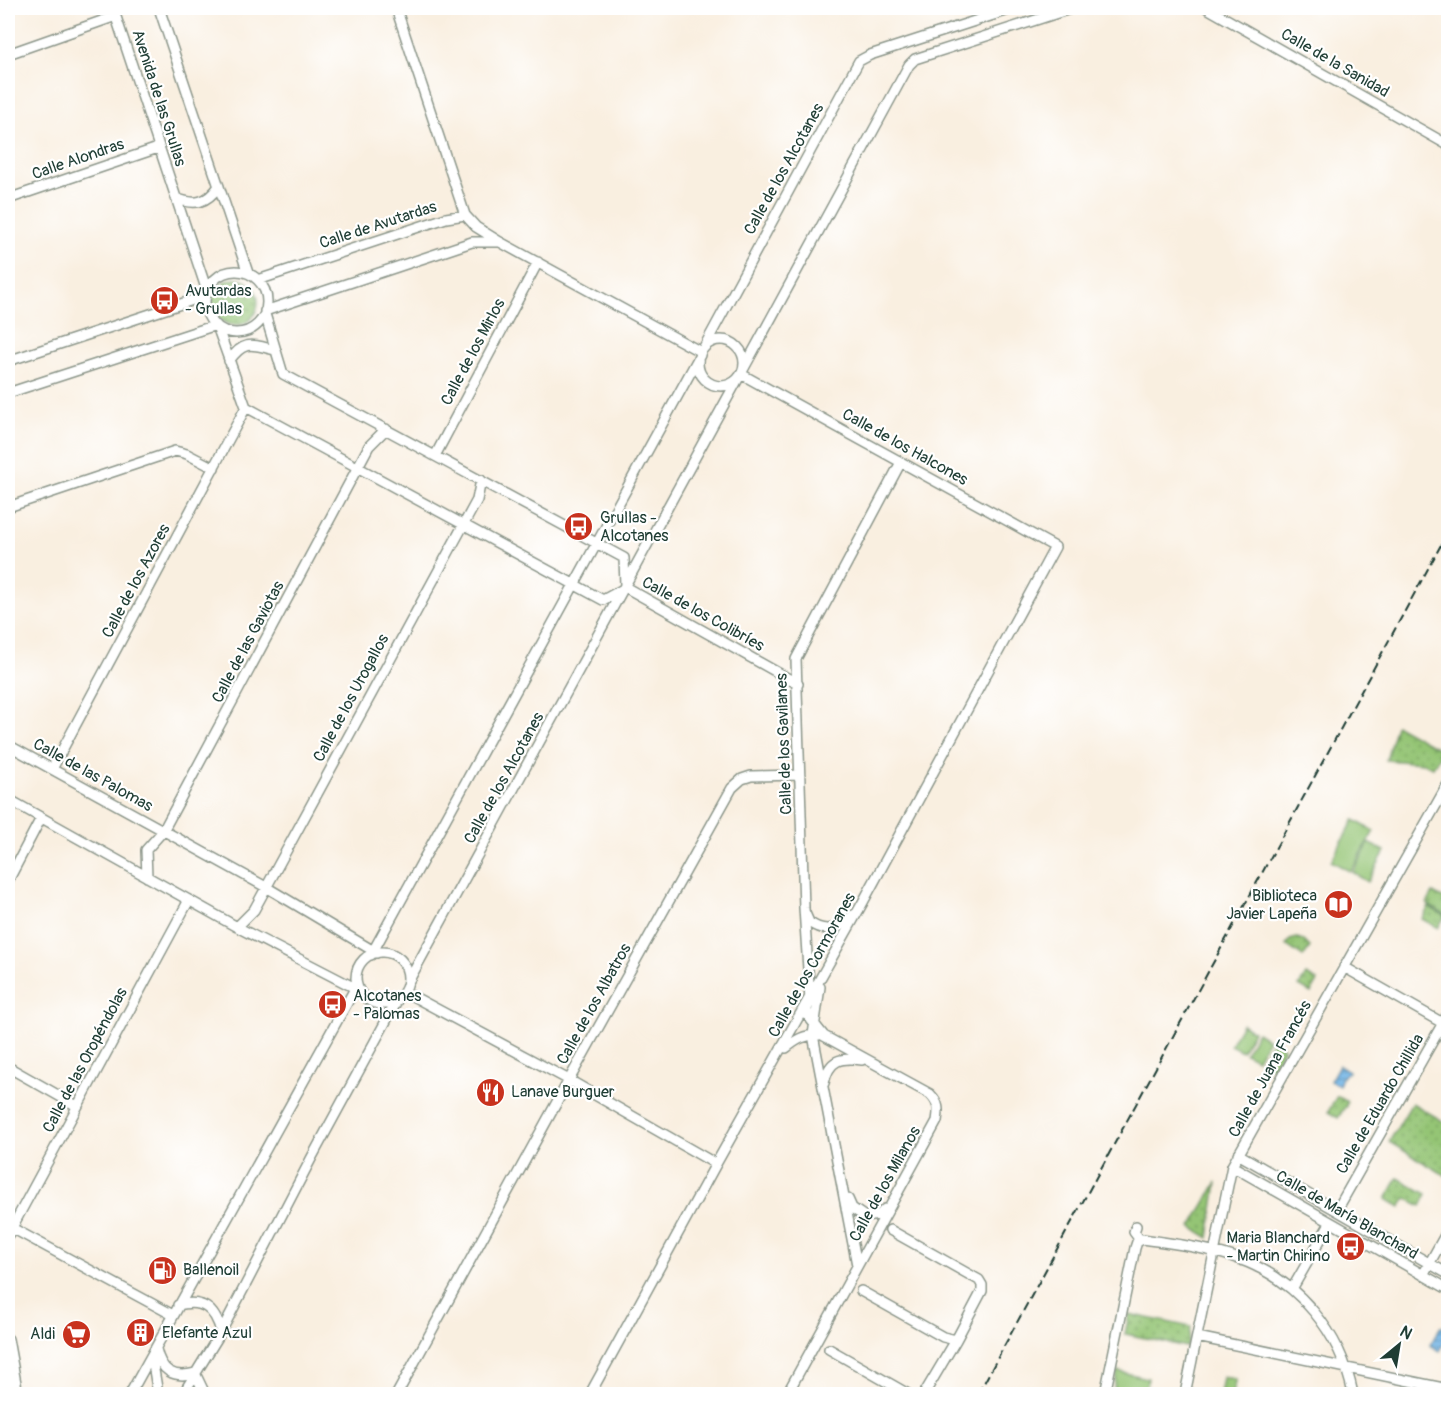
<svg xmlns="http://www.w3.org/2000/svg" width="1456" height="1402" font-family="Pangolin,sans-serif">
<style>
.grass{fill:#94c575;stroke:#5a8154;stroke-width:1.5}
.park{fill:url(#park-dots);stroke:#5a8154;stroke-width:1.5}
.water{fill:url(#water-rules);stroke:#48788c;stroke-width:1.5}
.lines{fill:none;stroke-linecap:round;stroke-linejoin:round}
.minor-casing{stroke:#8c968a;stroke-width:12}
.minor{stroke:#fff;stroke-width:9}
.rail{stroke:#1f3d34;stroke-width:2;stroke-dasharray:9 4.5;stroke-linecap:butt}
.labels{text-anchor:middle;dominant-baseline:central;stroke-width:4.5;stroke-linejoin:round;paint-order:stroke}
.street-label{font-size:16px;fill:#1f3d34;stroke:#fff}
.poi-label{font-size:16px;fill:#1f3d34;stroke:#fff;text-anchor:start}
</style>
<defs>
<pattern id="park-dots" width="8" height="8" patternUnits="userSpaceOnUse" patternTransform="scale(1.5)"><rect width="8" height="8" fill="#94c575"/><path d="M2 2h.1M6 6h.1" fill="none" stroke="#78a161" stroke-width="1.8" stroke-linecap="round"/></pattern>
<pattern id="water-rules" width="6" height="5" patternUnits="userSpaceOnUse" patternTransform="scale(1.5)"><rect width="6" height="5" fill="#70b3e5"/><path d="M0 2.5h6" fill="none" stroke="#5b93ba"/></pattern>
</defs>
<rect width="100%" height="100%" fill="#fff"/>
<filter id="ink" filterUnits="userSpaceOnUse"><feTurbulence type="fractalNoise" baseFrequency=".0167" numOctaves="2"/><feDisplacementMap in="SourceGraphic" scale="12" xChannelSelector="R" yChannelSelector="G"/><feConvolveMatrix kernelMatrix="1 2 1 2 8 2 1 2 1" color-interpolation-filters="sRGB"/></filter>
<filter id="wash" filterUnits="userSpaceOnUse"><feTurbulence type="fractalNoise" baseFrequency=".008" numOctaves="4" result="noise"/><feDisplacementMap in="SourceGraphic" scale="24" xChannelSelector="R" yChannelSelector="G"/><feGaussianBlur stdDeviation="1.35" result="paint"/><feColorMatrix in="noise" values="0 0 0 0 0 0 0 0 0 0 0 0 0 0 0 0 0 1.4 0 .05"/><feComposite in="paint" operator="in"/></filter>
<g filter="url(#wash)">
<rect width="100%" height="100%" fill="#f9efe0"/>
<path class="grass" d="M1354,820L1374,831L1351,872L1331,861Z
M1369,843L1385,851L1368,882L1353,873Z
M1242,1024L1253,1031L1242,1051L1230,1045Z
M1257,1032L1268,1039L1257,1059L1245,1053Z
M1272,1041L1284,1048L1272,1068L1261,1062Z
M1117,1371L1148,1378L1145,1394H1113Z
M1223,1377L1236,1379L1232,1394H1220Z"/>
<path class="park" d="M212 302a23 23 0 1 1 46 0a23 23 0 1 1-46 0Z
M1396,725L1443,751L1433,767L1423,763L1386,760Z
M1433,893L1448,901V917L1427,904Z
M1429,907L1445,916L1438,928L1422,919Z
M1297,938L1303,940L1310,947L1303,957L1286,945L1290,940Z
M1306,975L1318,981L1311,993L1299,986Z
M1337,1096L1348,1102L1338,1118L1328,1112Z
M1412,1103L1448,1124V1177L1389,1142Z
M1398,1178L1427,1194L1421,1206L1406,1198L1400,1207L1386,1199Z
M1217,1182L1209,1238L1191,1227Z
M1129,1314L1191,1327L1187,1347L1125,1334Z"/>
<path class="water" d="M1339,1065L1349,1071L1342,1077L1339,1086L1330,1081Z
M1441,1326L1448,1330V1336L1440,1351L1430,1345Z"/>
</g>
<g filter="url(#ink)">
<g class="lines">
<defs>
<path id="minor" d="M113,8L207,291
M159,8L248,273
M396,8L465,215
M1207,8L1448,145
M8,54L116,16
M176,198C195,206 207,203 219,186
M8,199L158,148
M205 302a31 31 0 1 1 62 0a31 31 0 1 1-62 0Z
M258,280L446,218L465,215L476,227L500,242L701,352
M265,311L472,242H500
M265,314L283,374L624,558L625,585
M217,326L246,407L603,600L625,588
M698 363a23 23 0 1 1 46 0a23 23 0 1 1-46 0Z
M703,349L859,61L870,55L1015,8
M8,361L205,296
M229,361C244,340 251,344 275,350
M743,370L909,65L915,59L1073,8
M8,393L216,325
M435,456L538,262
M8,507L175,451L187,454L214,468
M625,587L798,684
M8,745L266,887L377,953
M52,769L246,407
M8,799L237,927L359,990
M147,877L146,850L163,831L369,446L386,429
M8,881L41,818
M805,913L809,922C826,935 840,928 853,915
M237,927L254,910L477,500L481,480
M356 978a26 26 0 1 1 52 0a26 26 0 1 1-52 0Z
M371,955L700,355
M1344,967L1446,1025
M408,982L739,377
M820,987L813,1035L857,1265
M405,992L569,1080L716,1164
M786,1048C796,1040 805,1034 819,1035
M8,1067L77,1106
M824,1083C829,1059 841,1057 862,1060
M1238,1154L1448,1274
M1232,1166L1448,1289
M848,1199L852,1208L865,1217L879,1215L885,1209
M1337,1210L1448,1014
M1136,1226L1134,1232L1140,1240
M12,1228L173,1315
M8,1235L189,900
M1423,1275L1448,1230
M1292,1289L1330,1223
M861,1291L943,1337L956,1340L982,1291V1285L979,1280L890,1230
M178,1305C202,1299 215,1308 221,1332
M1197,1337L1448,1389
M8,1339L18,1394
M156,1349C161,1371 173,1379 195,1373
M829,1349L908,1394
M150,1358L153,1364L158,1394
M195,1373L205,1394
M130,1394L357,985
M183,1394L221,1332L312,1157L398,999
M397,1394L569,1080L732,788L742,779L751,776L800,775
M590,1394L716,1164L862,904L1055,547L741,374
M787,1394L937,1121C939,1109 939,1103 930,1094L824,1036L808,1016L807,1009L810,1000L804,908L796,659L901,462
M924,1394L956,1340
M1105,1394L1135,1248L1137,1242L1143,1239C1175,1244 1209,1248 1239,1259C1298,1280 1341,1333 1353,1394
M1185,1394L1232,1166L1448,784"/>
</defs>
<use href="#minor" class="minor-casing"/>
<use href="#minor" class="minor"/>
<path class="rail" d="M978,1394L1448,532"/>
</g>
</g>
<defs>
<symbol id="bus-disc" viewBox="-11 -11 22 22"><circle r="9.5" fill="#c8321e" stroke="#fff"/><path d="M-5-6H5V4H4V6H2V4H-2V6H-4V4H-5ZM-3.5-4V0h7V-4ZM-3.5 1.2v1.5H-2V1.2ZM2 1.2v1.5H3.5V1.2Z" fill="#fff"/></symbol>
<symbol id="library-disc" viewBox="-11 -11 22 22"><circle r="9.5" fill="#c8321e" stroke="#fff"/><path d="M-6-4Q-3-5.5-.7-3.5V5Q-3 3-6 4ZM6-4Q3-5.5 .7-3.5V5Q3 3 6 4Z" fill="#fff"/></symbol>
<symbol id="restaurant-disc" viewBox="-11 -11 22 22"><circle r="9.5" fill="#c8321e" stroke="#fff"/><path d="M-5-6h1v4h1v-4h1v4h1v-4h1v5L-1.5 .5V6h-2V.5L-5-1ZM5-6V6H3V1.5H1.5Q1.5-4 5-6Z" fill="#fff"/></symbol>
<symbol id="fuel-disc" viewBox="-11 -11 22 22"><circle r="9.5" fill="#c8321e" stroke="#fff"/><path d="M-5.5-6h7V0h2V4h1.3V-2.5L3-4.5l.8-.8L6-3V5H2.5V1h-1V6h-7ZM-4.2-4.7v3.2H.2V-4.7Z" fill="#fff"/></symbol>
<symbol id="building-disc" viewBox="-11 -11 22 22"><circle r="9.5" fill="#c8321e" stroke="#fff"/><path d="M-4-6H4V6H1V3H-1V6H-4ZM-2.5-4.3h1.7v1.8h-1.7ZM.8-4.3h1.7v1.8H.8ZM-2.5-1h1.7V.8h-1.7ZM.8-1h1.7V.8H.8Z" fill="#fff"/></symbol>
<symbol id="supermarket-disc" viewBox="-11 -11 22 22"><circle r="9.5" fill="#c8321e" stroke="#fff"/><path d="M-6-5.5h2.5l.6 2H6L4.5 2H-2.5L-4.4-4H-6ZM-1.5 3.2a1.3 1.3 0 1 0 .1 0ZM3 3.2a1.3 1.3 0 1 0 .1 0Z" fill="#fff"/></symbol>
</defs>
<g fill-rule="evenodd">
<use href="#bus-disc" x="148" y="284" width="33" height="33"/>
<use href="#bus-disc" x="562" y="510" width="33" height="33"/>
<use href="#library-disc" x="1322" y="888" width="33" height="33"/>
<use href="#bus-disc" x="316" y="988" width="33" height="33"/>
<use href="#restaurant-disc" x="474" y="1076" width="33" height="33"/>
<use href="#bus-disc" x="1334" y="1230" width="33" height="33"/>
<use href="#fuel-disc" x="146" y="1254" width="33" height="33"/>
<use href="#building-disc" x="124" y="1316" width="33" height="33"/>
<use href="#supermarket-disc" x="60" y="1318" width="33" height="33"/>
</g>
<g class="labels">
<g class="street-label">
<text transform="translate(1335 63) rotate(30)">Calle de la Sanidad</text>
<text transform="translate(159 98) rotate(72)">Avenida de las Grullas</text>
<text transform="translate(78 159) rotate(-19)">Calle Alondras</text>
<text transform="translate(784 169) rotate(-61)">Calle de los Alcotanes</text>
<text transform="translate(378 225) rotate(-18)">Calle de Avutardas</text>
<text transform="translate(473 352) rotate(-62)">Calle de los Mirlos</text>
<text transform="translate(905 447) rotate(29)">Calle de los Halcones</text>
<text transform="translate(136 581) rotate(-62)">Calle de los Azores</text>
<text transform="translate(703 614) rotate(29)">Calle de los Colibríes</text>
<text transform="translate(248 642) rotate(-62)">Calle de las Gaviotas</text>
<text transform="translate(351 698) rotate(-62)">Calle de los Urogallos</text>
<text transform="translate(784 744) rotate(-92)">Calle de los Gavilanes</text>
<text transform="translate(93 775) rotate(29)">Calle de las Palomas</text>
<text transform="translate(504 778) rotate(-61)">Calle de los Alcotanes</text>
<text transform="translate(812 965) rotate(-61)">Calle de los Cormoranes</text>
<text transform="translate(594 1004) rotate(-61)">Calle de los Albatros</text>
<text transform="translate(85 1060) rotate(-62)">Calle de las Oropéndolas</text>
<text transform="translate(1270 1069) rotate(-61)">Calle de Juana Francés</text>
<text transform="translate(1380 1104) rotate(-60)">Calle de Eduardo Chillida</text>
<text transform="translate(885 1184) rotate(-61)">Calle de los Milanos</text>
<text transform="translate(1347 1215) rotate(30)">Calle de María Blanchard</text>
</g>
<g class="poi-label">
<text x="185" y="291">Avutardas<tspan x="185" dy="18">- Grullas</tspan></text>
<text x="600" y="518">Grullas -<tspan x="600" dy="18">Alcotanes</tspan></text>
<text x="1317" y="896" text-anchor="end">Biblioteca<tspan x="1317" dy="18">Javier Lapeña</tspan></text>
<text x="353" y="996">Alcotanes<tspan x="353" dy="18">- Palomas</tspan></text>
<text x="511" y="1092">Lanave Burguer</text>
<text x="1330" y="1238" text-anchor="end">Maria Blanchard<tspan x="1330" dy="18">- Martin Chirino</tspan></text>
<text x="183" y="1270">Ballenoil</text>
<text x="162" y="1333">Elefante Azul</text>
<text x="55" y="1334" text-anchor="end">Aldi</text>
</g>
</g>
<rect width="1456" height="1402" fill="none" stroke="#fff" stroke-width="30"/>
<g transform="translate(1399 1345) rotate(30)" stroke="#ffffff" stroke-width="4.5" paint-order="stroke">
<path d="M0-4.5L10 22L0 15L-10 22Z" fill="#1f3d34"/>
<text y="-9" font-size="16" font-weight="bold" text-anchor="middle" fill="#1f3d34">N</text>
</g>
</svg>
